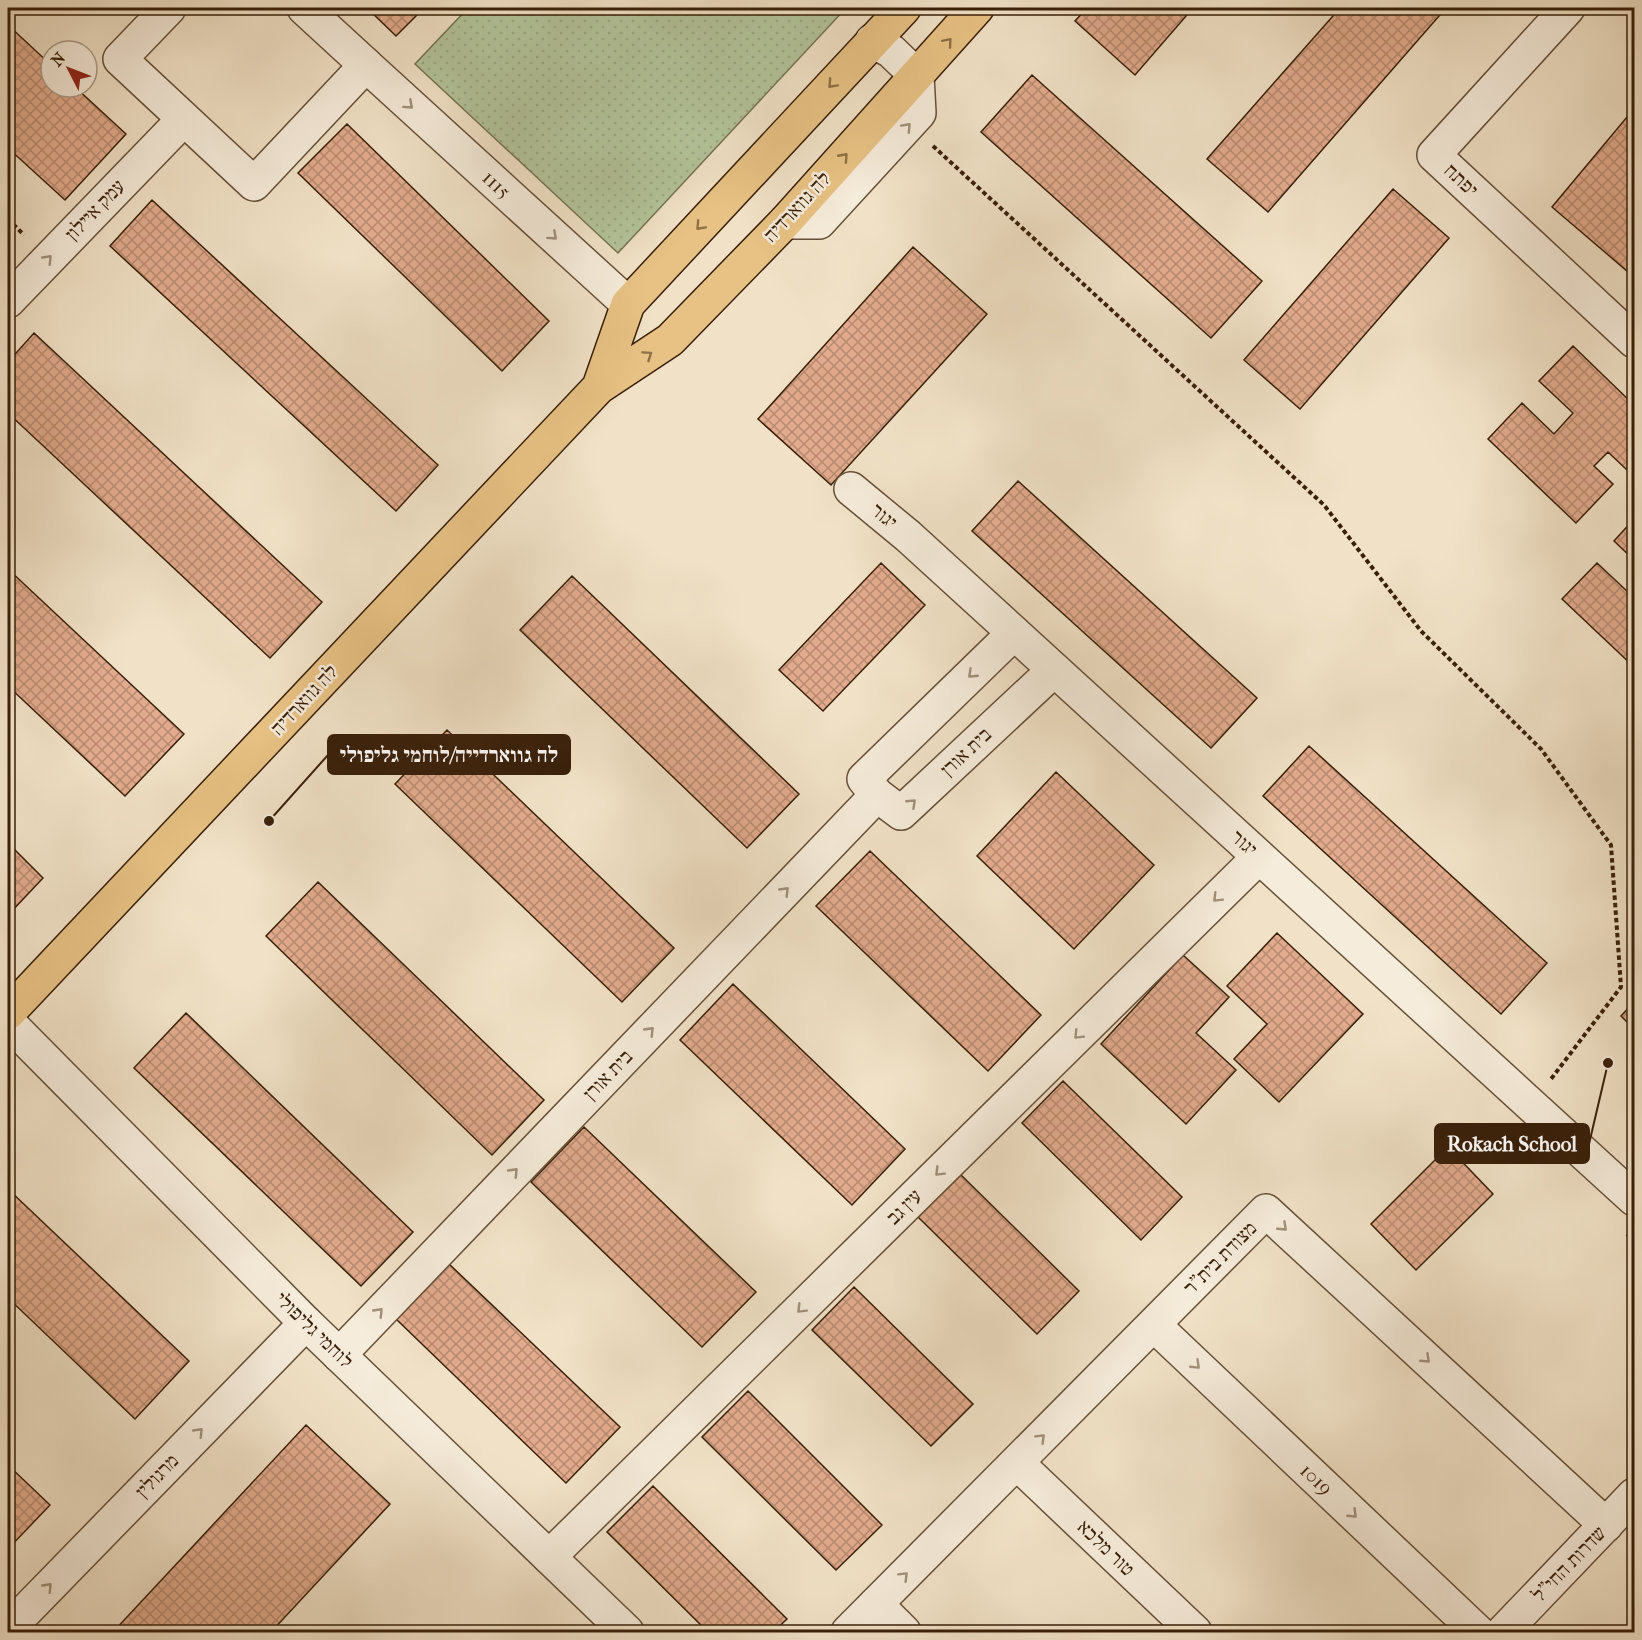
<svg xmlns="http://www.w3.org/2000/svg" width="1642" height="1640" font-family="'IM FELL French Canon','Frank Ruhl Libre',serif">
<style>
.park{fill:url(#park-dots);stroke:#767252;stroke-width:1.5}
.building{fill:url(#building-cross-hatch);stroke:#381f09;stroke-width:1.5}
.lines{fill:none;stroke-linecap:round;stroke-linejoin:round}
.minor-casing{stroke:#665038;stroke-width:36}
.major-casing{stroke:#381f09;stroke-width:36}
.path{stroke:#381f09;stroke-width:4;stroke-dasharray:4.5 3;stroke-linecap:butt}
.minor{stroke:#f6ecdb;stroke-width:33}
.major{stroke:#e8c184;stroke-width:33}
.oneway{stroke:#907046}
.oneway2{stroke:#a0907c}
.labels{text-anchor:middle;dominant-baseline:central;stroke-width:5;stroke-linejoin:round;paint-order:stroke}
.street-label{font-size:20px;fill:#381f09;stroke:#f6ecdb}
.leader{fill:none;stroke:#381f09;stroke-width:2}
.callout-dot{fill:#381f09;stroke:#f6ecdb;stroke-width:2}
.callout{fill:#381f09;stroke:#381f09;stroke-width:2}
.callout-label{font-size:21px;text-anchor:middle;font-weight:bold;fill:#fff}
</style>
<defs>
<pattern id="park-dots" width="8" height="8" patternUnits="userSpaceOnUse" patternTransform="scale(1.5)"><rect width="8" height="8" fill="#b3c49b"/><path d="M2 2h.1M6 6h.1" fill="none" stroke="#9ba884" stroke-width="1.8" stroke-linecap="round"/></pattern>
<pattern id="building-cross-hatch" width="8" height="8" patternUnits="userSpaceOnUse" patternTransform="scale(1.5)"><rect width="8" height="8" fill="#e2ab8d"/><path d="M0 0l8 8M0 8l8-8" fill="none" stroke="#b88b71"/></pattern>
</defs>
<rect width="100%" height="100%" fill="#f1e2c7"/>
<filter id="stains"><feTurbulence type="fractalNoise" baseFrequency=".00333" numOctaves="4"/><feColorMatrix values="0 0 0 0 .2 0 0 0 0 .09 0 0 0 0 .02 0 0 0 .5 -.17"/></filter>
<radialGradient id="worn" r=".72"><stop offset=".6" stop-color="#630" stop-opacity="0"/><stop offset="1" stop-color="#630" stop-opacity=".3"/></radialGradient>
<path class="park" d="M468,8H846L618,253L415,64Z"/>
<path class="building" d="M367,8H424L396,36Z
M1087,8H1193L1135,75L1075,21Z
M1340,8H1446L1268,212L1207,159Z
M8,25L51,65V87H75L126,134L65,200L8,148Z
M1032,75L1262,281L1211,338L981,132Z
M1627,117L1634,123V277L1552,207Z
M347,124L549,321L502,371L298,173Z
M1393,189L1449,238L1300,409L1244,360Z
M152,200L438,465L396,511L110,246Z
M913,247L987,314L831,485L758,419Z
M34,333L322,602L270,658L8,413V362Z
M1573,346L1634,405V462L1627,470L1608,452L1594,466L1613,484L1576,523L1488,439L1522,403L1554,434L1573,413L1539,381Z
M1018,481L1257,698L1211,748L972,531Z
M1634,519V560L1614,541Z
M881,563L925,605L823,711L779,670Z
M1597,563L1629,593L1634,587V667L1562,599Z
M8,569L184,734L125,796L8,686Z
M572,576L799,794L747,848L520,630Z
M447,730L674,948L622,1002L395,784Z
M1309,746L1547,963L1501,1014L1263,796Z
M1056,772L1154,865L1074,949L977,856Z
M8,843L43,878L8,915Z
M870,851L1041,1015L988,1071L816,906Z
M318,882L544,1100L492,1155L266,936Z
M1277,933L1363,1014L1279,1102L1234,1059L1267,1024L1227,986Z
M1183,955L1229,997L1196,1033L1236,1070L1186,1124L1101,1044Z
M733,984L905,1149L852,1205L680,1040Z
M1634,1002V1029L1621,1016Z
M186,1013L413,1232L361,1286L134,1068Z
M1063,1081L1182,1197L1141,1240L1022,1123Z
M584,1127L756,1292L702,1347L531,1182Z
M1448,1147L1493,1194L1416,1270L1371,1224Z
M960,1174L1079,1291L1037,1334L918,1217Z
M8,1189L189,1361L135,1419L8,1298Z
M448,1263L620,1427L566,1483L395,1318Z
M854,1287L973,1404L931,1446L812,1330Z
M748,1391L882,1525L836,1570L702,1437Z
M306,1425L390,1504L271,1632H113Z
M8,1465L50,1505L8,1549Z
M653,1486L787,1619L773,1632H708L607,1532Z"/>
<g class="lines">
<defs>
<g id="minor">
<path d="M169,8L120,59L254,184L366,65L304,8"/>
<path d="M1568,8L1434,155L1634,341"/>
<path id="s1" d="M366,65L628,304"/>
<path d="M785,222H819L919,113L917,76L891,51L872,41"/>
<path d="M8,301L184,119"/>
<path d="M851,489L908,536L1634,1199"/>
<path d="M1014,633L864,779L877,795L901,813L1054,670"/>
<path d="M8,1022L306,1323L627,1632"/>
<path id="s2" d="M1154,1325L1478,1632"/>
<path d="M339,1355L877,795"/>
<path d="M1017,1463L1195,1632"/>
<path d="M549,1557L1259,857"/>
<path d="M876,1604L904,1632"/>
<path d="M8,1629L306,1323"/>
<path d="M848,1632L1266,1211L1606,1525"/>
<path d="M1503,1632L1634,1495"/>
</g>
<path id="major" d="M599,387L628,304L904,8
M8,1013L599,387L670,340L785,222L977,8"/>
</defs>
<use href="#minor" class="minor-casing"/>
<use href="#major" class="major-casing"/>
<path class="path" d="M933,146L1324,505L1421,631L1541,749L1611,845L1621,987L1551,1079
M8,219L24,235
M1627,1234L1634,1240"/>
<use href="#minor" class="minor"/>
<use href="#major" class="major"/>
</g>
<defs><path id="oneway-chevron" d="M-2-3.5L2.5 0L-2 3.5" fill="none" stroke-width="1.6" stroke-linecap="round" stroke-linejoin="round" transform="scale(1.5)"/></defs>
<g class="oneway">
<use href="#oneway-chevron" transform="translate(948 42) rotate(-49)"/>
<use href="#oneway-chevron" transform="translate(832 84) rotate(133)"/>
<use href="#oneway-chevron" transform="translate(844 157) rotate(-48)"/>
<use href="#oneway-chevron" transform="translate(700 226) rotate(133)"/>
<use href="#oneway-chevron" transform="translate(648 355) rotate(-34)"/>
</g>
<g class="oneway2">
<use href="#oneway-chevron" transform="translate(409 105) rotate(42)"/>
<use href="#oneway-chevron" transform="translate(907 127) rotate(-47)"/>
<use href="#oneway-chevron" transform="translate(553 236) rotate(42)"/>
<use href="#oneway-chevron" transform="translate(48 259) rotate(-46)"/>
<use href="#oneway-chevron" transform="translate(972 674) rotate(136)"/>
<use href="#oneway-chevron" transform="translate(912 803) rotate(-43)"/>
<use href="#oneway-chevron" transform="translate(785 891) rotate(-46)"/>
<use href="#oneway-chevron" transform="translate(1217 898) rotate(135)"/>
<use href="#oneway-chevron" transform="translate(650 1031) rotate(-46)"/>
<use href="#oneway-chevron" transform="translate(1078 1035) rotate(135)"/>
<use href="#oneway-chevron" transform="translate(514 1172) rotate(-46)"/>
<use href="#oneway-chevron" transform="translate(939 1172) rotate(135)"/>
<use href="#oneway-chevron" transform="translate(1283 1227) rotate(43)"/>
<use href="#oneway-chevron" transform="translate(801 1309) rotate(135)"/>
<use href="#oneway-chevron" transform="translate(379 1312) rotate(-46)"/>
<use href="#oneway-chevron" transform="translate(1426 1359) rotate(43)"/>
<use href="#oneway-chevron" transform="translate(1196 1365) rotate(44)"/>
<use href="#oneway-chevron" transform="translate(199 1432) rotate(-46)"/>
<use href="#oneway-chevron" transform="translate(1041 1438) rotate(-45)"/>
<use href="#oneway-chevron" transform="translate(1353 1514) rotate(44)"/>
<use href="#oneway-chevron" transform="translate(904 1576) rotate(-45)"/>
<use href="#oneway-chevron" transform="translate(48 1587) rotate(-46)"/>
</g>
<g class="labels">
<g class="street-label">
<text transform="translate(1461 180) rotate(43)">יפתח</text>
<text stroke="none"><textPath href="#s1" startOffset="177">1115</textPath></text>
<text transform="translate(797 207) rotate(-47)">לה גווארדיה</text>
<text transform="translate(95 210) rotate(-46)">עמק איילון</text>
<text transform="translate(884 516) rotate(40)">יגור</text>
<text transform="translate(304 700) rotate(-47)">לה גווארדיה</text>
<text transform="translate(966 752) rotate(-43)">בית אורן</text>
<text transform="translate(1244 843) rotate(42)">יגור</text>
<text transform="translate(608 1075) rotate(-46)">בית אורן</text>
<text transform="translate(904 1207) rotate(-45)">עין גב</text>
<text transform="translate(1220 1258) rotate(-45)">מצודת בית"ר</text>
<text transform="translate(314 1330) rotate(44)">לוחמי גליפולי</text>
<text transform="translate(157 1476) rotate(-46)">מרגולין</text>
<text stroke="none"><textPath href="#s2" startOffset="224">1019</textPath></text>
<text transform="translate(1106 1548) rotate(44)">טור מלכא</text>
<text transform="translate(1569 1564) rotate(-46)">שדרות החי"ל</text>
</g>
</g>
<path class="leader" d="M269 821L328 755M1608 1063L1589 1144"/>
<g class="callout-dot">
<circle cx="269" cy="821" r="6"/>
<circle cx="1608" cy="1063" r="6"/>
</g>
<g class="callout">
<rect x="328" y="735" width="242" height="39" rx="6"/>
<rect x="1435" y="1124" width="154" height="39" rx="6"/>
</g>
<g class="callout-label">
<text x="449" y="762">לה גווארדייה/לוחמי גליפולי</text>
<text x="1512" y="1151">Rokach School</text>
</g>
<rect width="1642" height="1640" fill="none" stroke="#f1e2c7" stroke-width="30"/>
<rect x="9" y="9" width="1624" height="1622" fill="none" stroke="#381f09" stroke-width="3"/>
<rect x="15" y="15" width="1612" height="1610" fill="none" stroke="#381f09" stroke-width="1.5"/>
<g transform="translate(69 69) rotate(312)"><circle r="28" fill="#f6ecdb" stroke="#aa9a87" stroke-width="1.5"/>
<path d="M0-4.5L10 22L0 15L-10 22Z" fill="#8f2418"/>
<text y="-9" font-size="16" font-weight="bold" text-anchor="middle" fill="#381f09">N</text>
</g>
<rect width="100%" height="100%" filter="url(#stains)"/>
<rect width="100%" height="100%" fill="url(#worn)"/>
</svg>
